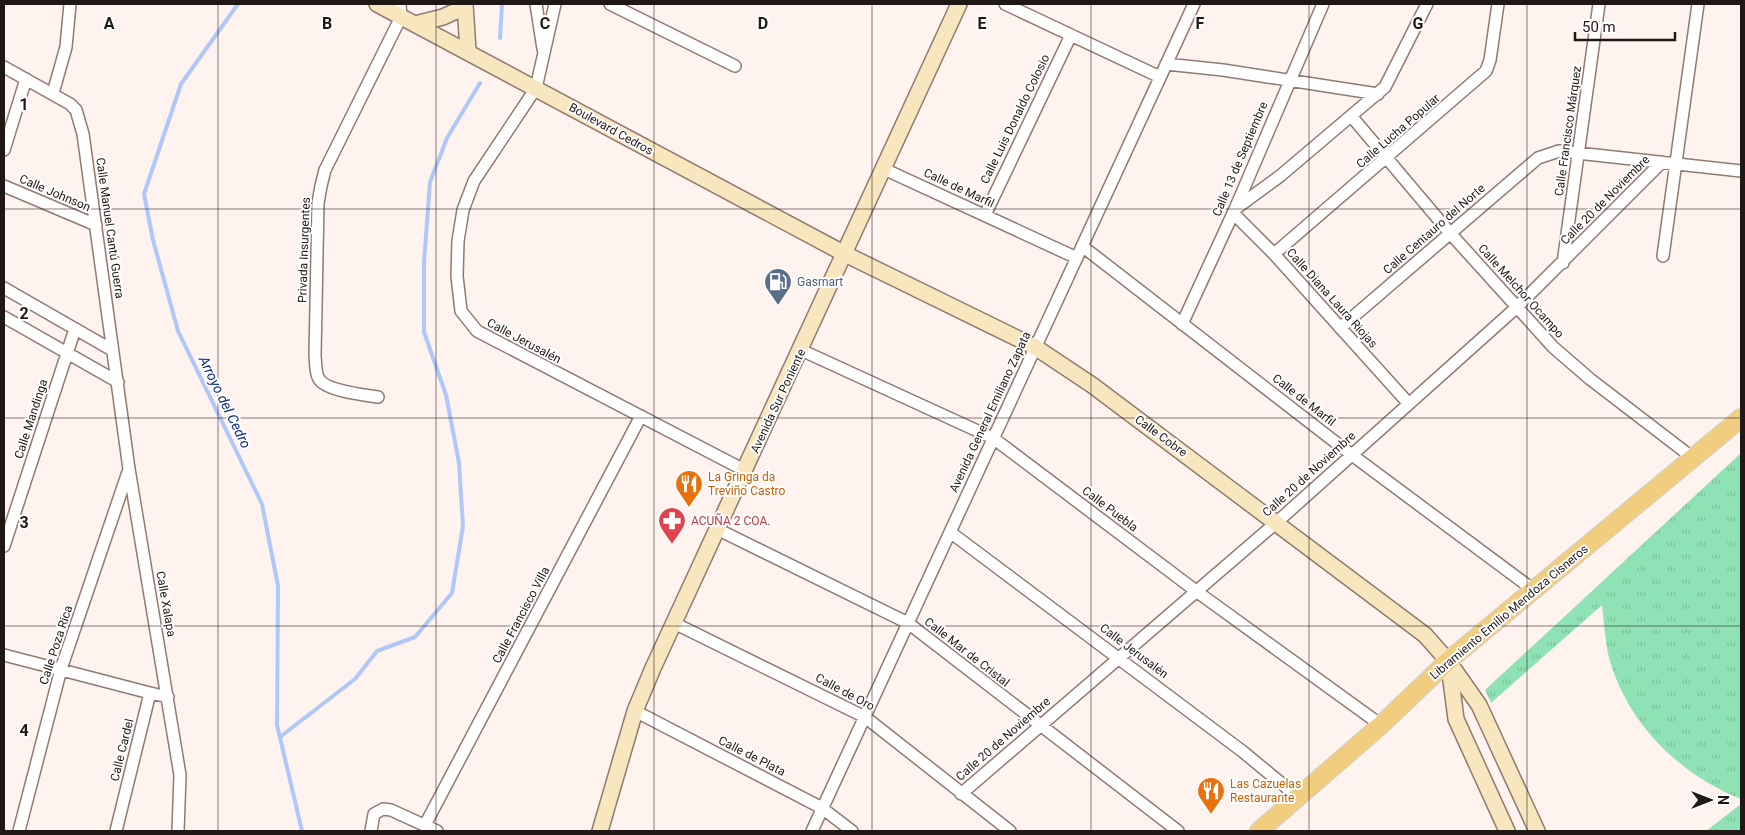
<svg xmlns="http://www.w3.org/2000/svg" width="1745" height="835" font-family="Roboto,sans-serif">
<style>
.park{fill:url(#park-tufts)}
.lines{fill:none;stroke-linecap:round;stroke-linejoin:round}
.stream{stroke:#afc8f9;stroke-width:4}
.street-casing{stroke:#907a71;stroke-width:14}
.secondary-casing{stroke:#907a71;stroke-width:18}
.primary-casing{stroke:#d2d1d0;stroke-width:20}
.street{stroke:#fff;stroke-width:11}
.secondary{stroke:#f8e6bf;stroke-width:15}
.primary{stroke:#f1ce7f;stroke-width:18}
.grid{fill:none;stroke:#201814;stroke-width:1;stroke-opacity:0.55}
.labels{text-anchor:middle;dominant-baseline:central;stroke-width:4;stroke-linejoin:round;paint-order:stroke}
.street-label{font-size:12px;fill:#201814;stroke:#fff}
.service-label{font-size:12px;fill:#4e5e75;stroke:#fff;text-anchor:start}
.food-label{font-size:12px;fill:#c56008;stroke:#fff;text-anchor:start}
.health-label{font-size:12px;fill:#be3a42;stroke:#fff;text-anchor:start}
.water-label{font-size:14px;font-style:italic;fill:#0b2c86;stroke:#fff}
.grid-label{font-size:16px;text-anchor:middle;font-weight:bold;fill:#201814;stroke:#fff;stroke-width:4;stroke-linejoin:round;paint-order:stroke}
</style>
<defs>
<pattern id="park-tufts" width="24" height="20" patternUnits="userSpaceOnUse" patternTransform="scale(1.25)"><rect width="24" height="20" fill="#8fe2b3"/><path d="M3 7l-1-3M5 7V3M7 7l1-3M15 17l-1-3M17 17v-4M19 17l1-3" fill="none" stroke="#7bc199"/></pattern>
</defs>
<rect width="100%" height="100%" fill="#fef3ef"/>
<path class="park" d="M1741,453V799C1680,775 1627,723 1609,658C1605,640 1604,623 1602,605L1491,703L1485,690Z
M1741,804V831H1706Z"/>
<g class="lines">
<path class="stream" d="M238,4L181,84L144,194L153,240L178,331L262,504L278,586L277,725L302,831
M500,38L502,4
M280,737L355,679L377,651L415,637L452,593L463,526L459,463L446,395L424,332V262L430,182L447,138L480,83"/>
<defs>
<path id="street" d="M536,4L543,49
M555,4L536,88L474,181L463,210L458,241L457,276L461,311L477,331L746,471
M610,4L735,66
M1005,4L1160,77
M1166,64L1223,70L1378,94
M4,67L70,104L76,110L83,134L129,469L180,775L178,831
M53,93L66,47L70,4
M1352,117L1450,233L1553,347L1590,379L1693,458
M4,150L26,79
M884,169L1077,258
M4,186L96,225
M1235,209L1280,176L1385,87L1427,4
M1233,213L1274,254L1409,404
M985,215L1071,35
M1082,246L1352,455L1535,591
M1274,254L1486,71L1490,60L1498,4
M1663,256L1698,4
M1563,263L1599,4
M4,288L112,350
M4,317L118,382
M1182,324L1235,209L1323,4
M1340,328L1538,158L1559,151L1741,171
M801,350L993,438L1196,591L1381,725
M378,397C365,395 326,391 319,379C315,373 316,364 315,356L318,203L321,186L325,170L401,17L400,4
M717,529L908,623L1178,831
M950,532L1242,751L1298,797
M4,546L75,329
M674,623L865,717L1010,831
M4,655L150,693
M635,711L822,808L852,831
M961,794L1277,522L1517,307L1662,162
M425,825L641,416
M19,831L61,669L128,472
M116,831L150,693L168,697
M371,831L374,814L383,809L391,810L437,831
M812,831L1194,4"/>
<path id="secondary" d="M377,4L845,254L1035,347L1092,385L1425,635L1448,661L1479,705L1537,831
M465,4L468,51
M415,24L443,17L465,7
M1449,665L1456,719L1507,831
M600,831L635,711L653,668L959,4"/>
<path id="primary" d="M1259,831L1381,725L1448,661L1741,418"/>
</defs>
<use href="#street" class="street-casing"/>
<use href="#secondary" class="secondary-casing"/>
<use href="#primary" class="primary-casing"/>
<use href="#street" class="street"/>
<use href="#secondary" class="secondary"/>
<use href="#primary" class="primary"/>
</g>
<path class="grid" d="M218,4V831M436,4V831M654,4V831M872,4V831M1091,4V831M1309,4V831M1527,4V831M4,209H1741M4,418H1741M4,626H1741"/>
<defs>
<symbol id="fuel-pin" viewBox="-11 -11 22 30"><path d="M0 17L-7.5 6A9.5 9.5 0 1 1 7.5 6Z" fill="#5c6f8a" stroke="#fff"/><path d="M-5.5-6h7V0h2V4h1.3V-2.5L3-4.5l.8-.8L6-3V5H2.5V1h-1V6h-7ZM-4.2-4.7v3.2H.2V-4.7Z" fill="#fff"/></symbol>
<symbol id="restaurant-pin" viewBox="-11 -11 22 30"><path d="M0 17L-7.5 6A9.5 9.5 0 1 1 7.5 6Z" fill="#e8710a" stroke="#fff"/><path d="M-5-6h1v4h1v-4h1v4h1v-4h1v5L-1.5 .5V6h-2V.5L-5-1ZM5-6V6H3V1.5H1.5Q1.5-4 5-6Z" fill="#fff"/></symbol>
<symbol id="pharmacy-pin" viewBox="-11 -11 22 30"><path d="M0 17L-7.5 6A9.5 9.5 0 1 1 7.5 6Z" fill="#e0444e" stroke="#fff"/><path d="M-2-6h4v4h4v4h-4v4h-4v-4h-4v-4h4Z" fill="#fff"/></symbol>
</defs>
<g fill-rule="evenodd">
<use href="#fuel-pin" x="762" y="266" width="32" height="43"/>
<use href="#restaurant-pin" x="673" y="468" width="32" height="43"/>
<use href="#pharmacy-pin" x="656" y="505" width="32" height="43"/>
<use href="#restaurant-pin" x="1195" y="775" width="32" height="43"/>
</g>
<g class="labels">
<g class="street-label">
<text transform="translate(1015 119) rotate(-64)">Calle Luis Donaldo Colosio</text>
<text transform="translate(611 129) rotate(29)">Boulevard Cedros</text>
<text transform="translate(1398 131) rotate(-41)">Calle Lucha Popular</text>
<text transform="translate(1568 131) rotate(-82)">Calle Francisco Márquez</text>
<text transform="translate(1240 159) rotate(-67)">Calle 13 de Septiembre</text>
<text transform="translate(959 188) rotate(25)">Calle de Marfil</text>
<text transform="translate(55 193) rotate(23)">Calle Johnson</text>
<text transform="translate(1605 200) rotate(-45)">Calle 20 de Noviembre</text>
<text transform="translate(110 228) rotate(82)">Calle Manuel Cantú Guerra</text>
<text transform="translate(1434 229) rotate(-41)">Calle Centauro del Norte</text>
<text transform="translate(304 250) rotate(-88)">Privada Insurgentes</text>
<text transform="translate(1521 291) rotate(48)">Calle Melchor Ocampo</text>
<text transform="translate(1332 298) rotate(48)">Calle Diana Laura Riojas</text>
<text transform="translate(524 341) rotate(28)">Calle Jerusalén</text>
<text transform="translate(1304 400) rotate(38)">Calle de Marfil</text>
<text transform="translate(778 401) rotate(-65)">Avenida Sur Poniente</text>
<text transform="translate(990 412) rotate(-65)">Avenida General Emiliano Zapata</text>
<text transform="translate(31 419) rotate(-72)">Calle Mandinga</text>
<text transform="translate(1161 436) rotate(36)">Calle Cobre</text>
<text transform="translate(1309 474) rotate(-42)">Calle 20 de Noviembre</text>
<text transform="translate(1110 509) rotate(37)">Calle Puebla</text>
<text transform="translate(166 604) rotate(80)">Calle Xalapa</text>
<text transform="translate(1509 612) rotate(-40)">Libramiento Emilio Mendoza Cisneros</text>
<text transform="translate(521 615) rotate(-62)">Calle Francisco Villa</text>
<text transform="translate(56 645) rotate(-72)">Calle Poza Rica</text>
<text transform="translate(1134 651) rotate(37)">Calle Jerusalén</text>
<text transform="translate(967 652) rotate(38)">Calle Mar de Cristal</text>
<text transform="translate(845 692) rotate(28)">Calle de Oro</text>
<text transform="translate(1003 739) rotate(-41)">Calle 20 de Noviembre</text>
<text transform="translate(122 750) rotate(-76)">Calle Cardel</text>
<text transform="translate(752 756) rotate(27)">Calle de Plata</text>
</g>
<g class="service-label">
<text x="797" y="282">Gasmart</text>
</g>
<g class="food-label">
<text x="708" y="477">La Gringa da<tspan x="708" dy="14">Treviño Castro</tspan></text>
<text x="1230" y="784">Las Cazuelas<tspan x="1230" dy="14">Restaurante</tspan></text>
</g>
<g class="health-label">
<text x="691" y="521">ACUÑA 2 COA.</text>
</g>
<g class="water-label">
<text transform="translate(225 402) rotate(64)">Arroyo del Cedro</text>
</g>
</g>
<g class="grid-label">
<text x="109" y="29">A</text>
<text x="327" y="29">B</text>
<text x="545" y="29">C</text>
<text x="763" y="29">D</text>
<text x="982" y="29">E</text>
<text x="1200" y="29">F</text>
<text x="1418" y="29">G</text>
<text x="24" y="110">1</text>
<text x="24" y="319">2</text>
<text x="24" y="528">3</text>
<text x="24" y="736">4</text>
</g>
<rect width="1745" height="835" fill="none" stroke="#201814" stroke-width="10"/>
<g transform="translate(1710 800) rotate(90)" stroke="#ffffff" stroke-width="4" paint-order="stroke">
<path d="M0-4L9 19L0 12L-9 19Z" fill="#201814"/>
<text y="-8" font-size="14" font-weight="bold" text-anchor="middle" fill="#201814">N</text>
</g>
<path d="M1575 32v8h100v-8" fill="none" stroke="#201814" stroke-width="2.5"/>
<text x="1582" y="32" font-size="15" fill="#201814" stroke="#ffffff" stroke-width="4" paint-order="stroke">50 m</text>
</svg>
